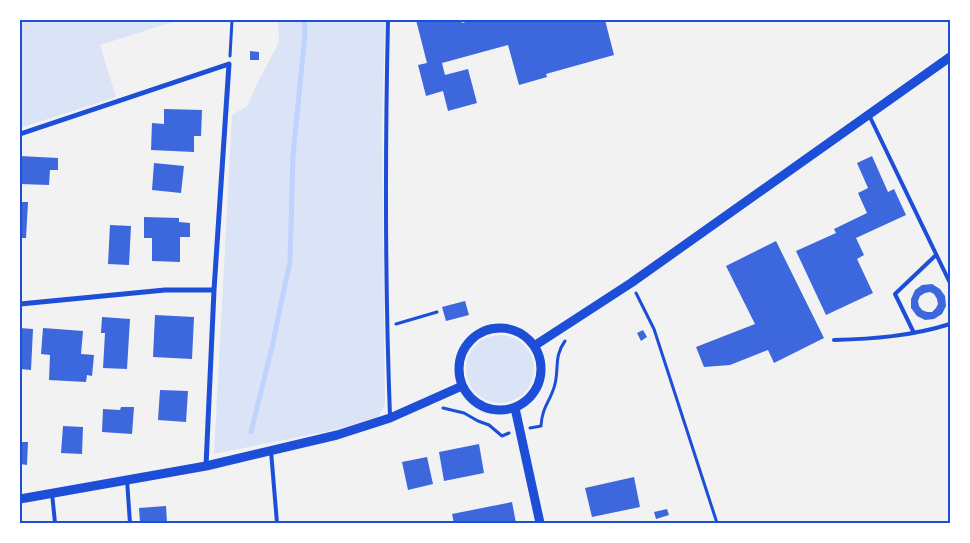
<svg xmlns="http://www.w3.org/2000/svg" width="970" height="543" font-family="Rubik,sans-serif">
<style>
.green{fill:#dbe4f7}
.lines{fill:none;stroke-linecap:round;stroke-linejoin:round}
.stream{stroke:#bfd3fe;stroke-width:5}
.building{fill:#3d67dc;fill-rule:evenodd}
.path{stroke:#1d4ed8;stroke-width:3}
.service{stroke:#1d4ed8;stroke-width:4}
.minor{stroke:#1d4ed8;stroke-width:5}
.tertiary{stroke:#1d4ed8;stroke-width:9}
.neatline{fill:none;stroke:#1d4ed8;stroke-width:2}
</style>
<rect width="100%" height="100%" fill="#f2f2f2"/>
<path class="green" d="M20,20H179L100,45L116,97L20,128Z
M278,20H385L382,124L385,405L378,417L329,431L214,454L232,115L247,106L256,86L279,42Z
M466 369a34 34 0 1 1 68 0a34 34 0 1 1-68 0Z"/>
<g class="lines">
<path class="stream" d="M251,432L272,347L290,261L293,156L305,34L304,20"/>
</g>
<path class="building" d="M416,20H461L462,23L472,20H605L614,55L546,74L547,77L519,85L508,45L442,63L445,75L468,69L477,103L448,111L443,91L426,96L418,65L427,63Z
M250,51L259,52V60H250Z
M164,109L202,110L201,136H194V152L151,150L152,123L164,124Z
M20,156L58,158V170H50L49,185L20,184Z
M872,156L888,192L894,189L906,215L856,238L864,255L857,259L873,293L826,315L796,251L836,233L834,229L867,213L858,193L868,188L857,163Z
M154,163L184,166L181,193L152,190Z
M20,202H28L26,238H20Z
M144,217L179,218V222L190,223V237H180V262L152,261V238H144Z
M110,225L131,226L129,265L108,264Z
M776,241L824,338L774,363L768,350L730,365L704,367L696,347L755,324L726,266Z
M932,284L940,289L945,296L946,306L942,314L934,319L925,320L917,316L911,308V299L915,290L922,285ZM930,292L934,294L937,299L938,304L936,308L932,312H927L922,310L919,306L918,301L920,296L925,293Z
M465,301L469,315L446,321L442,307Z
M155,315L194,317L192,359L153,357Z
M102,317L130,319L127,369L103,368L105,333H101Z
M20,328L33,329L31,370L20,369Z
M43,328L83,331L81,354L94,355L92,376L87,375L86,382L49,380L50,355L41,354Z
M643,330L647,337L641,341L637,333Z
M160,390L188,391L186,422L158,420Z
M121,407H134L132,434L102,432L103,409L120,410Z
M63,426L83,427L82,454L61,453Z
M20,442H28L27,465L20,464Z
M479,444L484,473L444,481L439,452Z
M427,457L433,484L408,490L402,462Z
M634,477L640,507L592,517L585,488Z
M512,502L516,523H454L452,514Z
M166,506L167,523H140L139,508Z
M667,509L669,515L656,519L654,512Z"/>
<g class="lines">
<path class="path" d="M230,56L232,20
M636,293L654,329L717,523
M396,324L437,312
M443,408L464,413L478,421L489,425L502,436L509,433
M530,428L541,426C542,406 551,401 555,384C559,367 554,356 565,341"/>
<path class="service" d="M388,20C385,152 385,284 390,416
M869,115L950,283
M914,333L895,294L936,255
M834,340C873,339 912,336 950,324
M271,451L277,523
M127,480L130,523
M52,493L55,523"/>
<path class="minor" d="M20,134L229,64L214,290L206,466
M20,304L165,290H214"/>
<path class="tertiary" d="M459 369a41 41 0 1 1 82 0a41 41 0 1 1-82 0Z
M534,346L631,283L950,57
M515,408L540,523
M20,499L206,466L337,435L390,418L462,386"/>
</g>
<rect width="970" height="543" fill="none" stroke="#ffffff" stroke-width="42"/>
<rect x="21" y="21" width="928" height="501" class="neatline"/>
</svg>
